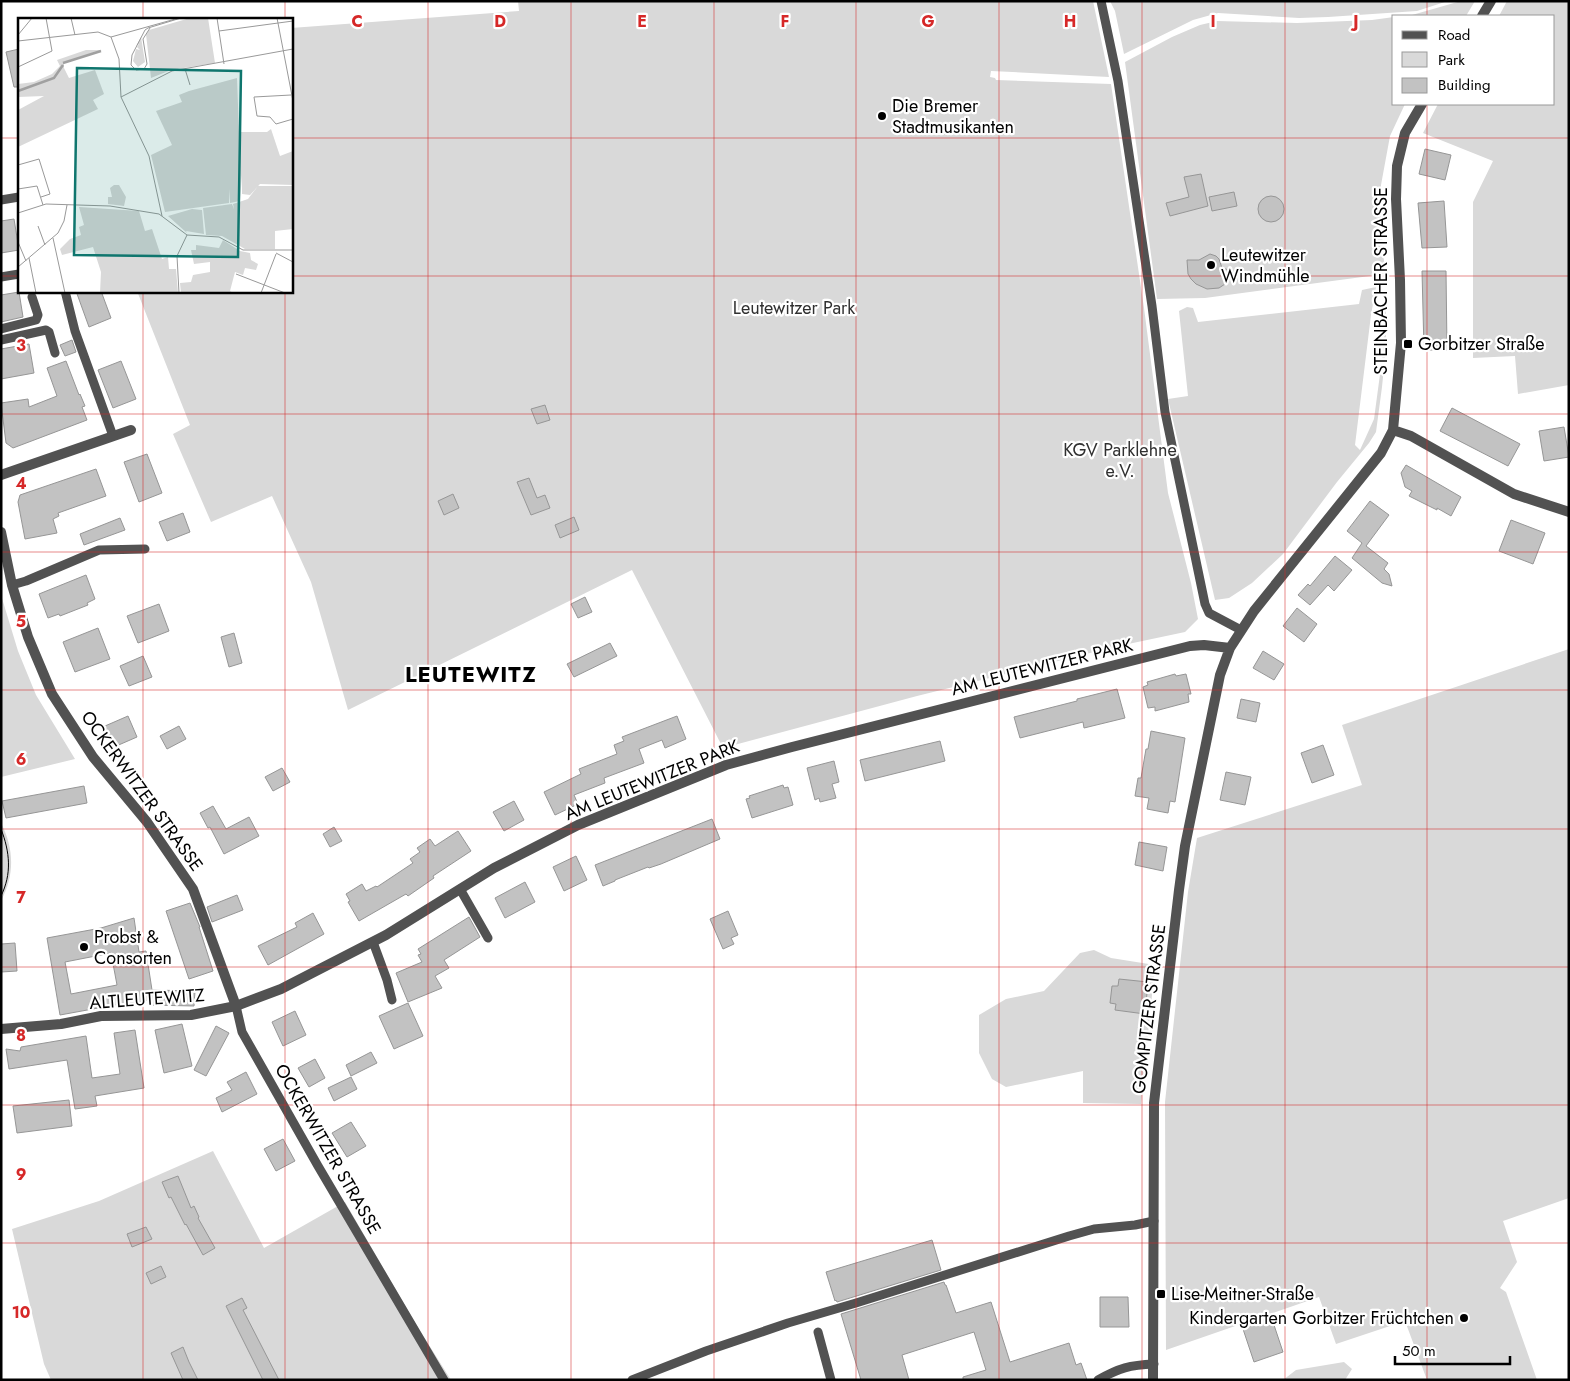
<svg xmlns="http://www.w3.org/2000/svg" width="1570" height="1381" font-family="Jost,sans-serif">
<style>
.green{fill:#d9d9d9}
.building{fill:#c2c2c2;stroke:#969696;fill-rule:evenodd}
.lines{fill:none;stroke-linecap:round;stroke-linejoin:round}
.lane{stroke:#525252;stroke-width:9}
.street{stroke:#525252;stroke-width:10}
.tram{stroke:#000;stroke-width:1}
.grid{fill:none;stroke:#d62828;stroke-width:1;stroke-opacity:0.55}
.poi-dot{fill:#000;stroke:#fff;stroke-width:2}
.labels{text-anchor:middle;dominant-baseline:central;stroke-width:4.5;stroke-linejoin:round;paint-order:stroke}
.poi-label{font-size:18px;fill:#000;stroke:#fff;text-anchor:start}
.street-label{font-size:18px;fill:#000;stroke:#fff}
.park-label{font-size:18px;fill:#303030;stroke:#fff}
.district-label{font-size:22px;font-weight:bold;letter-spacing:1px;fill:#000;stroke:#fff}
.inset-river{fill:none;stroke:#a0a0a0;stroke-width:2.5}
.inset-road{fill:none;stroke:#999;stroke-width:1}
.view{fill:#0f766e;fill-opacity:0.15;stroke:#0f766e;stroke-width:2.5}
.inset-edge{fill:none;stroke:#000;stroke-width:2.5}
.grid-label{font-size:16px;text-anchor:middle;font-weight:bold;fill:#d62828;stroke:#fff;stroke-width:4.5;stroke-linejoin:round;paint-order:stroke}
</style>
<rect width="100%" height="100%" fill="#fff"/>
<path class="green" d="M518,1H1093L1109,77L991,71L990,77L995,78L996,80L1111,84L1144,308L1168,493L1191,583L1198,619L1185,632L1114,647L917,696L723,748L632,570L348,710L311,582L272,496L211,522L173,434L190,425L137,291H291V28L519,11Z
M1110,1H1448L1417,11L1328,17L1299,18L1218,13L1193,20L1124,54L1115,11Z
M1461,1H1475L1466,16H1402L1412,15Z
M1507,1H1569V385L1518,394L1515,356L1473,358V202L1493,161L1423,133L1438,104H1554V16H1499Z
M1394,17V104H1405L1390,136L1381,185L1380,210L1385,274L1205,298L1157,299L1125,62L1172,37L1200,25L1217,21L1297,23L1372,20Z
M1376,287L1371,315L1355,445L1360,450L1374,419L1383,352L1386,292V347L1382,387L1376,432L1369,443L1337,482L1283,554L1252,583L1229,598L1215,600L1168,399L1188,396L1179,311L1187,307L1193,308L1198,322L1359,304L1362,290Z
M1,595L18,651L36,695L75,759L1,777Z
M1569,649V1198L1503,1221L1517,1262L1500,1288L1506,1292L1537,1380H1427L1405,1321L1336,1344L1319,1297L1166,1350L1165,1102L1188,892L1197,838L1362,785L1342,725Z
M1,823C14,848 15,875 1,901Z
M1094,950L1111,958L1155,965L1141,1104L1083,1103V1071L1006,1087L992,1079L979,1053V1015L1006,999L1044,991L1080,953Z
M213,1151L264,1248L345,1202L417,1326L451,1380H51L44,1364L12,1229L99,1201Z
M1344,1362L1352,1369L1345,1380H1283L1296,1370Z"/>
<path class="building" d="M19,49V87H14L6,52Z
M1425,149L1451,155L1445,180L1419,174Z
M1201,174L1208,206L1170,216L1166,203L1189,197L1184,177Z
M1234,192L1237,206L1212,211L1209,197Z
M1258 209a13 13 0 1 1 26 0a13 13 0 1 1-26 0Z
M1444,201L1447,247L1422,248L1418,203Z
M14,219L19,250L1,253V221Z
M1210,254L1216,256L1219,259L1222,268L1233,271L1229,280L1225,284L1219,288L1207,289L1196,284L1191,279L1188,274L1187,260H1199Z
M1422,271H1446L1447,350H1424Z
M76,291H101L111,318L89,327Z
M19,292L23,317L1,322V295Z
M72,340L76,352L65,356L60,345Z
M29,344L34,373L1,379V349Z
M66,361L79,395L80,394L85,406L82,407L87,420L13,448L6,443L1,403L28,399L29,407L57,396L47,368Z
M121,361L136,399L113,408L98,370Z
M545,405L550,420L537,424L531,409Z
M1452,408L1520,444L1508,466L1440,431Z
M1564,427L1569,457L1544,461L1539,431Z
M147,454L162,493L139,502L124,462Z
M1406,465L1461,497L1451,516L1437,508V510L1409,496L1412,491L1405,487L1401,473Z
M96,469L106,496L58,513L59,516L53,519L57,533L25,539L18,502L20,495Z
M529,478L537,498L545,495L550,508L531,515L517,482Z
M453,494L459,508L444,515L438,501Z
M1370,501L1389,515L1366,546L1388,563L1384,569L1389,574L1392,586L1382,583L1352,558L1362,543L1347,531Z
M183,513L190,532L167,541L159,522Z
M574,517L579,530L560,538L555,525Z
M120,518L125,530L84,545L80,534Z
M1511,520L1545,533L1533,564L1499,551Z
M1335,556L1352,570L1334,591L1328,585L1310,605L1298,595L1308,584L1310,586Z
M86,575L95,599L87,603L88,605L60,616L59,614L48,618L39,594Z
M585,597L592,612L578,618L571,604Z
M159,604L169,631L138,643L127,616Z
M1297,608L1317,624L1304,642L1283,626Z
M98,628L110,659L75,672L63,642Z
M234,633L242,663L229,667L221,637Z
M610,643L617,656L574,677L567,664Z
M1263,651L1284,664L1274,680L1253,668Z
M143,656L152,677L129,686L120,666Z
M1175,674L1176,676L1186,674L1191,694H1188L1189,702L1155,711V707L1148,708L1143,687L1148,685L1147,682Z
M1117,689L1125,718L1084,728L1083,722L1020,738L1014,717L1077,701V699Z
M1241,699L1260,703L1256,722L1237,718Z
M128,716L137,737L114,747L105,726Z
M677,716L686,739L665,748L662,740L639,749L644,763L604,778L605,783L574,795L578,804L555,815L544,792L581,774L579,769L617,754L614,745L624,741L622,737Z
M179,726L186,739L167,749L160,736Z
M1151,731L1185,738L1175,802L1170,801L1168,813L1147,809L1149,798L1135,796L1138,778H1141L1146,749H1148Z
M940,741L945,761L865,781L860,760Z
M1323,745L1334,775L1312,783L1301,753Z
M834,761L839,782L832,784L836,798L820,802L819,798L815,800L807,768Z
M282,768L290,782L273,791L265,777Z
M1226,772L1251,777L1245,805L1220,800Z
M783,785L784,788L788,787L793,805L752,818L746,799L750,798L749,796Z
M84,786L87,803L6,818L2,801Z
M514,801L524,820L504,831L493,812Z
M213,806L226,829L249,817L259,836L224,854L210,827L208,828L200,813Z
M712,819L720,839L661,864L649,868L648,867L615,880V881L603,886L595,865Z
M334,827L342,841L330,847L323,834Z
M458,831L471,851L433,876L434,878L408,896L406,894L359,921L348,902L350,901L346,894L362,884L366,891L376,886L377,887L413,863L410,859L420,852L417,848L430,839L435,846Z
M1139,842L1167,847L1163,871L1135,865Z
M576,856L587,880L564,891L553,867Z
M525,882L535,902L505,918L495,898Z
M237,895L243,910L212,922L207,907Z
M190,903L200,927H199L213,971L189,979L166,911Z
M728,911L738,935L731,938L734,944L723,949L710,919Z
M313,913L324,934L268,965L258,946L297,927L295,923Z
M469,917L480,937L444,960L449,968L435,976L442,988L408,1002L396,973L422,962L418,955L421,954L418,949Z
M134,918L139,952L146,951L152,990L195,991L194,1006L149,1005V1000L120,1005V1004L60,1015L47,938L101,928ZM111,953L117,985L71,994L65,962Z
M15,943L17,971L1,972V944Z
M1119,979L1148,982L1145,1014L1115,1010L1116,1004L1110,1003L1112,986H1118Z
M408,1003L423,1036L394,1049L379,1016Z
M295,1011L306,1035L283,1046L272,1022Z
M182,1024L192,1066L164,1073L155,1030Z
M216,1026L229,1033L206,1076L194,1070Z
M135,1030L144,1088L95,1096L97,1106L75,1109L67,1060L9,1069L6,1049L20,1051L21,1047L86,1036L92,1078L120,1074L114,1033Z
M371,1052L377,1063L351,1076L346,1065Z
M315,1059L325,1078L309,1087L298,1068Z
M246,1072L257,1094L222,1112L216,1098L232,1090L227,1082Z
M351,1077L357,1089L334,1101L328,1088Z
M69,1100L72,1126L17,1133L13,1106Z
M351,1122L366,1146L347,1157L332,1133Z
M283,1139L295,1161L276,1171L264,1149Z
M178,1176L191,1208L194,1206L199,1217L198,1218L215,1248L203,1255L186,1224L185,1225L171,1197L169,1198L162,1182Z
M146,1227L152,1239L132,1247L127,1234Z
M932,1240L941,1270L837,1302L836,1300L835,1301L826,1272Z
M161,1266L166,1277L151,1284L146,1273Z
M944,1282L945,1285H946L956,1313L991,1302L1010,1362L1069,1343L1076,1365L1081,1363L1087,1380H963V1377L986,1370L974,1332L902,1355L909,1380H861L841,1314Z
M1100,1297H1128L1129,1327H1100Z
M242,1298L247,1308L243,1310L279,1380H263L226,1306Z
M1271,1316L1283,1352L1254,1362L1242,1326Z
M183,1347L189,1362L198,1380H183L171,1353Z"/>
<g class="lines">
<path class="lane" d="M1101,1L1118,81L1152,306L1165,412L1205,604L1209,613L1241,630
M1,200L19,197
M1,277L19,274
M65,291L75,331L113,436
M1,329L36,320L38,315L32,297
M1,340L46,330L49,332L55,353
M12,585L26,581L99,550L145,549
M460,889L488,938
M373,942L387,980L392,1000
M236,1006L242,1032L318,1166L444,1380
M818,1332L831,1380
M632,1380L706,1351L788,1323L856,1303L1069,1236L1094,1229L1135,1225L1154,1221
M1098,1380C1119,1368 1130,1365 1154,1364"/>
<path class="street" d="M1482,16L1491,1
M1393,430L1411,436L1514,494L1569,512
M1,475L131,430
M1,532L12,585L28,637L52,694L93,757L147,822L193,889L236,1006
M1,1029L61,1024L101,1016L191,1015L236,1006L281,989L386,935L494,868L578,825L726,765L792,747L1190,646L1204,645L1230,648
M1153,1380L1154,1103L1179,890L1185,846L1220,675L1230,648L1254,611L1381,453L1393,430L1401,343L1400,280L1396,199L1397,166L1405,133L1422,104"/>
<path class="tram" d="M1,829C10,852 12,874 1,896"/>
</g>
<path class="grid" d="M143,1V19M285,1V19M428,1V1380M571,1V1380M714,1V1380M856,1V1380M999,1V1380M1142,1V1380M1285,1V1380M1427,1V16M1427,104V1380M1,138H19M291,138H1569M1,276H19M291,276H1569M143,291V1380M285,291V1380M1,414H1569M1,552H1569M1,690H1569M1,829H1569M1,967H1569M1,1105H1569M1,1243H1569"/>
<g class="poi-dot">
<circle cx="882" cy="116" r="5"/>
<circle cx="1211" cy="265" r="5"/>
<rect x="1403" y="339" width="10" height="10" rx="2.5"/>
<circle cx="84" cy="947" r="5"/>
<rect x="1156" y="1289" width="10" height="10" rx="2.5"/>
<circle cx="1464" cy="1318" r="5"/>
</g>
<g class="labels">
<g class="poi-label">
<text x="892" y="106">Die Bremer<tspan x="892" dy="21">Stadtmusikanten</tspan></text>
<text x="1221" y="255">Leutewitzer<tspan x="1221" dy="21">Windmühle</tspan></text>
<text x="1418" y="344">Gorbitzer Straße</text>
<text x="94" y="937">Probst &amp;<tspan x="94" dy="21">Consorten</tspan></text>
<text x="1171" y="1294">Lise-Meitner-Straße</text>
<text x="1454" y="1318" text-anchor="end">Kindergarten Gorbitzer Früchtchen</text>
</g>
<g class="street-label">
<text transform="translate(1381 281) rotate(-90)">STEINBACHER STRASSE</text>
<text transform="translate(1042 667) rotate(-14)">AM LEUTEWITZER PARK</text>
<text transform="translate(652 780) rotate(-22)">AM LEUTEWITZER PARK</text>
<text transform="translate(142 791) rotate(54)">OCKERWITZER STRASSE</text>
<text transform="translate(147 999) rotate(-4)">ALTLEUTEWITZ</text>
<text transform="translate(1149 1009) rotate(-83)">GOMPITZER STRASSE</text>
<text transform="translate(328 1149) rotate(60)">OCKERWITZER STRASSE</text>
</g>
<g class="park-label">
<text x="794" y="308">Leutewitzer Park</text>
<text x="1120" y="450">KGV Parklehne<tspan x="1120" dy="21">e.V.</tspan></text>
</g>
<g class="district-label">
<text x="471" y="674">LEUTEWITZ</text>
</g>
</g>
<g transform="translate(18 18)">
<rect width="275" height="275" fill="#fff"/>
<path d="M172,0H190L197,45L153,52L133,60L128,16L131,12ZM123,19L127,44L120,49L115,43L118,31L122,32L119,29L121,26L118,28ZM68,32H84L46,44V50L51,60L77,52L86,76L75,82L80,91L0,129V92L26,78L0,79V66L16,64L34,56L42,48L39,42ZM219,60L221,114H249L253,111L262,138L275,133V167L242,166L232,177L224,176V157L222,183L212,185V171L211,185L147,194L133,137L154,127L138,93L164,84L161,77L171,73ZM96,167H101L108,179L106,188L90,186V179H94L92,170ZM240,168H275V211L257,213V231H227L204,218L188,217L185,190L214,186L216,191L215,186L230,181ZM61,189L121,193L127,213L134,211L144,241L150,239L151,251H158L160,275H82L83,254L75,229L44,237L42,231L52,221L63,217L61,209L66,207ZM174,191L184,192L186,216L168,213L169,215L150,198ZM205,222L222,233L232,235L233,242L240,246L238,252L227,250L225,257L217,254L212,273L215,275H163L162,265L173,264L175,257L192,254V244L176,246L173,232H178V227L201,230Z" fill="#d9d9d9"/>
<path class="inset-river" d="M45,45L83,33M0,73L36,60L45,47"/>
<path class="inset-road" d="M53,0L57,17M199,0L206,46M259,0L275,83M132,10L125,21L129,46L126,51L118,52L113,47L114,37L127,12L130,10L163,0M201,13L275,3M0,17L14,0M93,19L101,41L103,79L131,138L144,198M0,23L80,14L93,19L161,0M0,49L34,33L28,0M167,51L172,67M273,77L236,79L239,98L252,99L258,106L275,101M103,79L154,53L275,31M0,147L21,141L32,176L23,179M0,171L19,168L25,187M0,195L28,186L92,188L141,196L169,217L201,219L225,232H275M20,208L27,227M35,220L47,275M0,224L8,243M258,235L275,244M11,240L18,275M0,249L40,215L46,203L49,187M218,256L267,275M161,275L159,238L169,217M243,275L258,236"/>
<path class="view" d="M59,50L223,53L220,239L56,237Z"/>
<rect width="275" height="275" class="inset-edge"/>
</g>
<g class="grid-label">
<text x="357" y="27">C</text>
<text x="500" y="27">D</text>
<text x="642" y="27">E</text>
<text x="785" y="27">F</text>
<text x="928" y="27">G</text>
<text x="1070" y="27">H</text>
<text x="1213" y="27">I</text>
<text x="1356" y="27">J</text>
<text x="21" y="351">3</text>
<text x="21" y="489">4</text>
<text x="21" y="627">5</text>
<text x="21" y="765">6</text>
<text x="21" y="903">7</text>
<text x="21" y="1041">8</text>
<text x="21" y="1180">9</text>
<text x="21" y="1318">10</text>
</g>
<rect width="1570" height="1381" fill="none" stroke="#000000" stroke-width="5"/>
<rect x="1392" y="15" width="162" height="90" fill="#ffffff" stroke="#999999"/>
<rect x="1402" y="31" width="25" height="8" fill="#525252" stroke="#999999"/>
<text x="1438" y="40" font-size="15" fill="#000000">Road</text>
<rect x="1402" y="52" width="25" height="15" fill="#d9d9d9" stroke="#999999"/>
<text x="1438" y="65" font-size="15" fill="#000000">Park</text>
<rect x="1402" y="78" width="25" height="15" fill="#c2c2c2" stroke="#999999"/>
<text x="1438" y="90" font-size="15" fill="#000000">Building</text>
<path d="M1395 1356v8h115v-8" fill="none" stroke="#000000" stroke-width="2.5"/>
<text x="1402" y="1356" font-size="15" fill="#000000" stroke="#ffffff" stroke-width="4" paint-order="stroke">50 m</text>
</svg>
